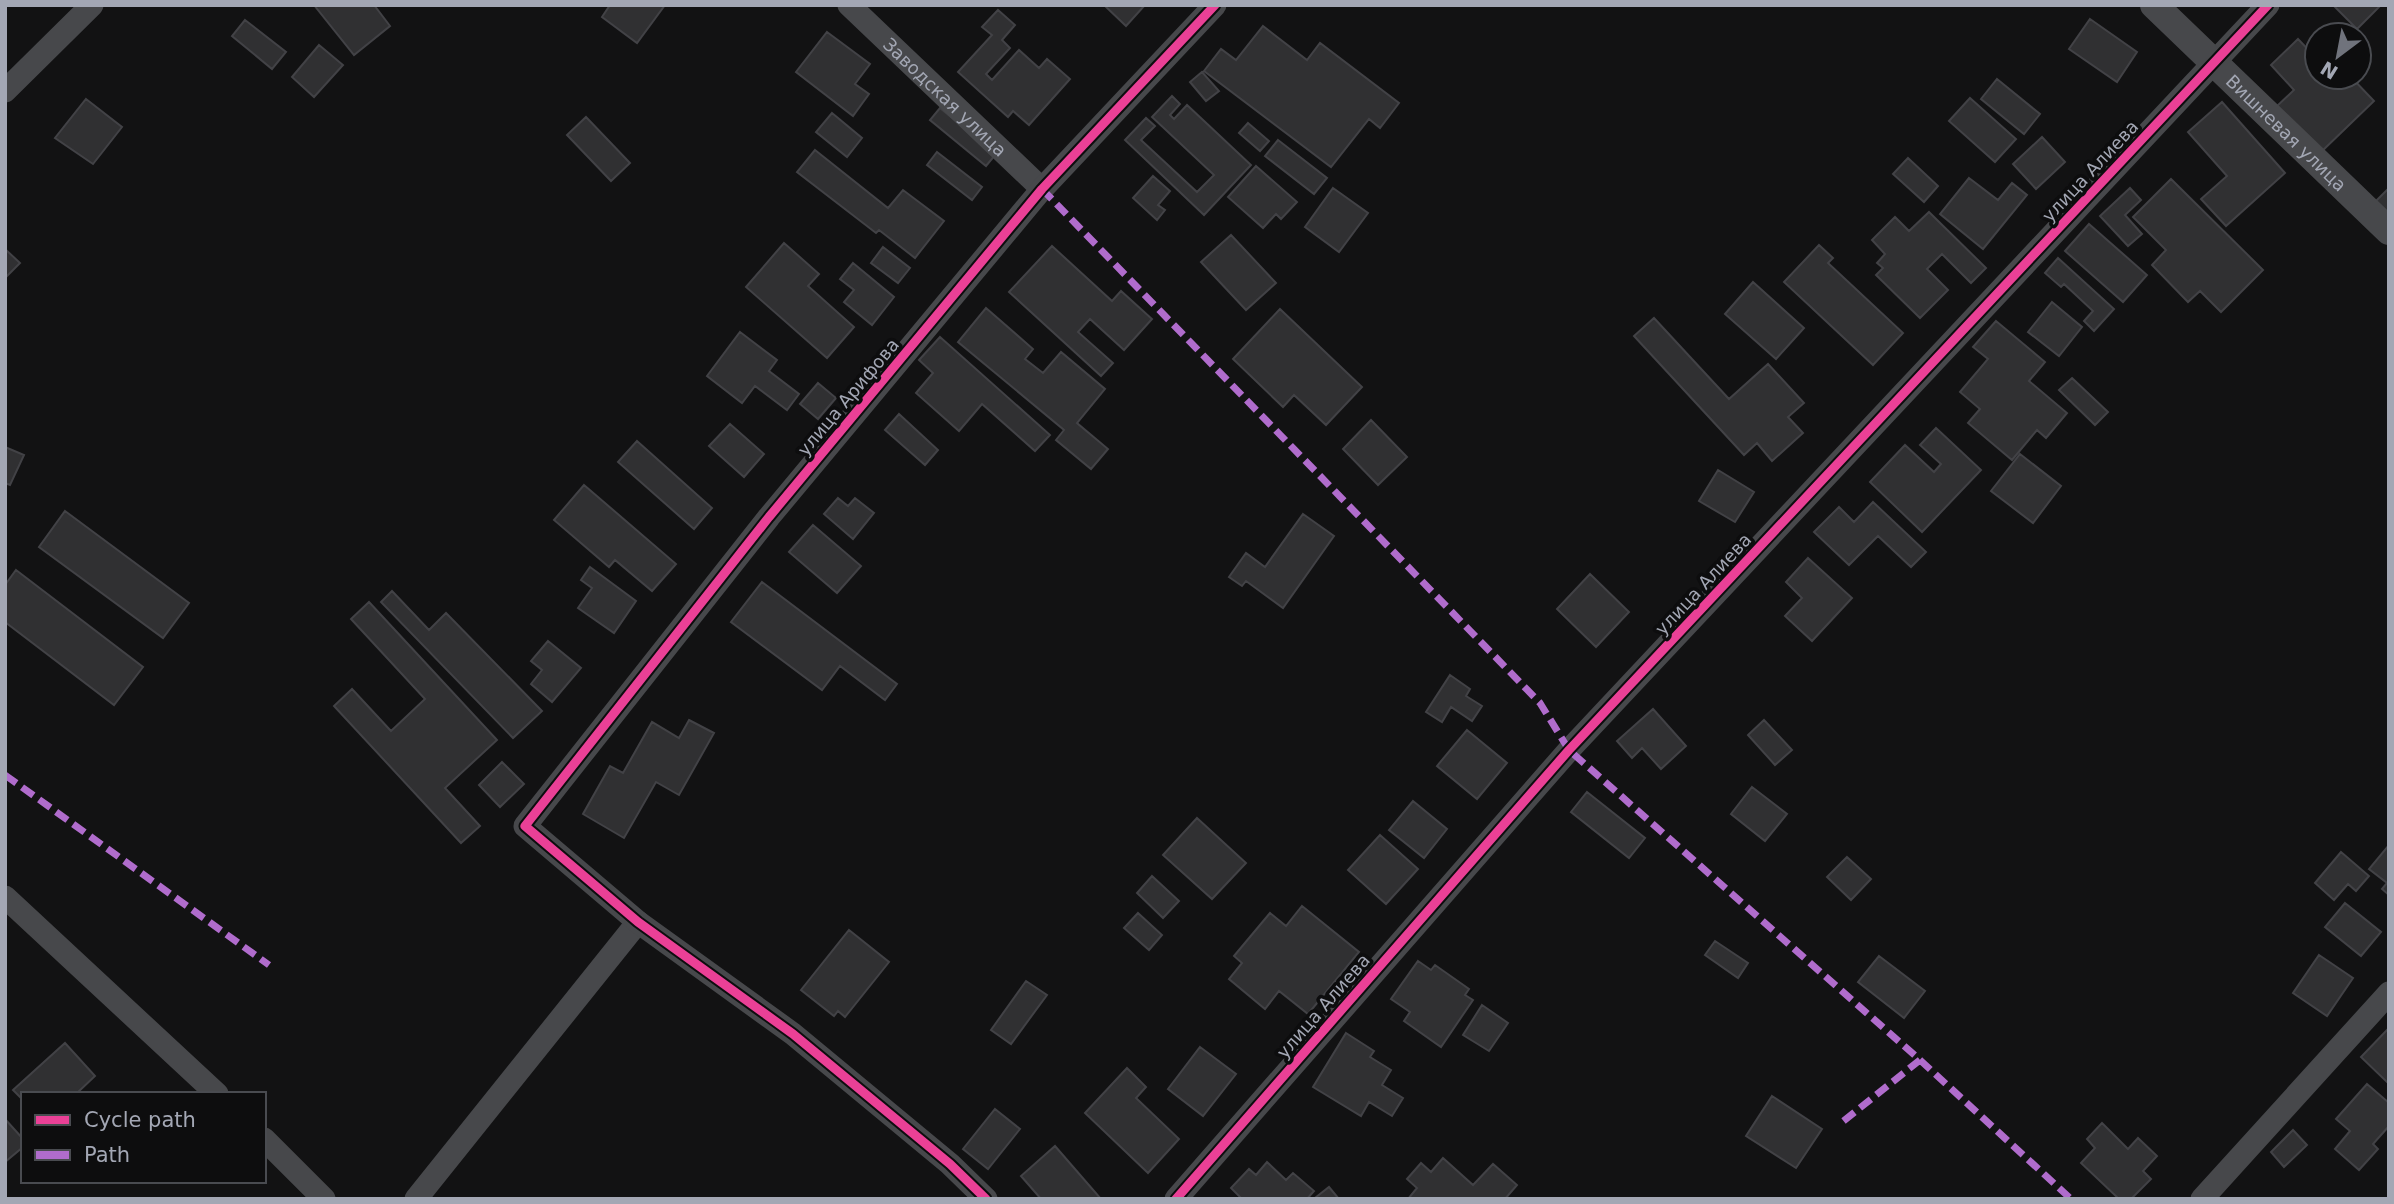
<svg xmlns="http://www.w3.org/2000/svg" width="2394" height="1204" font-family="'DejaVu Sans',sans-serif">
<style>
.building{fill:#303032;stroke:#424246;stroke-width:2}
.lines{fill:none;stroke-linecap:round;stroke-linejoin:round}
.minor{stroke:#47484b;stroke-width:23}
.tertiary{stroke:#47484b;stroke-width:28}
.quiet{stroke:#b06ccc;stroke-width:7;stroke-dasharray:14 7;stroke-linecap:butt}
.cycleway-casing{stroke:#0d0d0e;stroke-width:13}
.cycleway{stroke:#ea4096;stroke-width:9}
.labels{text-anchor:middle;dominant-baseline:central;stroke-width:7;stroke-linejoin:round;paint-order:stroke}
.street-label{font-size:18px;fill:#a3a7b4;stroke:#0d0d0e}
</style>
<rect width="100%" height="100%" fill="#121213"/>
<path class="building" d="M314,5H374L390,26L354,55Z
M610,5H665L637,43L602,17Z
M1104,5H1145L1126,26Z
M2333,5H2381L2357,29Z
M998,10L1015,25L1002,40L1010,48L986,74L992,80L1019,50L1039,68L1047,59L1070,79L1029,125L1013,111L1008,117L958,72L992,35L982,27Z
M2090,19L2137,52L2117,82L2069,49Z
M245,20L286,52L272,69L232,36Z
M1263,26L1307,60L1320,43L1399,103L1380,128L1369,119L1331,167L1204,71L1221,49L1236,60Z
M827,32L870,64L855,84L869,94L853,116L796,72Z
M2298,39L2317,59V77H2351L2374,101L2320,153L2276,107L2294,90L2271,65Z
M319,45L343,65L314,97L292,77Z
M1202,72L1219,91L1206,101L1190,82Z
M1997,79L2040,114L2024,134L1981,99Z
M1172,96L1180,104L1170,115L1174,119L1187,105L1251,165L1204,215L1125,140L1146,118L1155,126L1141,140L1197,192L1214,175L1152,117Z
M1970,98L2016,139L1995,162L1949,121Z
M86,99L122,127L93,164L55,138Z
M2222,102L2285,173L2226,226L2201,199L2227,176L2188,132Z
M940,108L996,154L986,166L930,120Z
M832,113L862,138L847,157L816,132Z
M586,117L630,163L611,181L567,135Z
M1248,123L1269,141L1260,151L1239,133Z
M2042,137L2065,162L2036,189L2013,164Z
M1278,140L1327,178L1314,194L1265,156Z
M815,150L888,208L903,190L944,221L915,258L879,230L876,233L797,172Z
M937,152L982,187L972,200L927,165Z
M1908,158L1938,186L1924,202L1893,174Z
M1256,166L1297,202L1281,219L1276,214L1263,228L1228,197Z
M1153,176L1170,191L1158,205L1165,210L1157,220L1133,198Z
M1969,178L1998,200L2012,183L2027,195L1983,249L1940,214Z
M2171,179L2263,270L2221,312L2200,291L2188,302L2152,265L2166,250L2133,217Z
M1333,188L1368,213L1339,252L1305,227Z
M2130,188L2141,200L2125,215L2142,234L2128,246L2100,216Z
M2389,188V214L2375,202Z
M1929,212L1986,268L1971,283L1942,254L1927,269L1948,290L1920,318L1876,275L1883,268L1877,263L1885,254L1872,240L1895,217L1909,231Z
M2089,224L2147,275L2123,302L2065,251Z
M1231,235L1276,283L1246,310L1201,262Z
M784,243L819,274L808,286L854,327L827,358L746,287Z
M1819,245L1833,258L1828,263L1903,333L1873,365L1784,282Z
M1052,246L1112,301L1121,291L1152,319L1124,350L1090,319L1078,332L1113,363L1101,376L1009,292Z
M883,247L910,268L898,283L871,263Z
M5,249L20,263L5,278Z
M2058,258L2114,309L2094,331L2084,321L2093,311L2064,284L2061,287L2045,273Z
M853,263L894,297L872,325L844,302L854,290L840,279Z
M1753,282L1804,328L1776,359L1725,314Z
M2052,302L2082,327L2059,356L2028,332Z
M986,308L1033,349L1025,359L1043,373L1061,352L1105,389L1077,423L1108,449L1091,469L1056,440L1064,430L958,342Z
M1280,309L1362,387L1326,425L1294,395L1283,407L1233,359Z
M1654,318L1729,399L1768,364L1804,403L1788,417L1803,433L1772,461L1757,443L1744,455L1634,336Z
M1996,321L2045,362L2029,381L2067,413L2046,438L2037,430L2012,460L1968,423L1980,409L1960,392L1988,359L1973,347Z
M740,332L777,360L769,371L799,394L787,410L755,386L742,403L707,376Z
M940,337L1050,435L1035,451L982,404L959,431L916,393L933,373L919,360Z
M2072,378L2108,412L2095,425L2059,390Z
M818,383L836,398L818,419L800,404Z
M899,414L938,450L925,465L885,430Z
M1371,420L1407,457L1378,485L1343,449Z
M730,424L764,454L744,477L709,446Z
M1936,428L1981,470L1922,532L1870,482L1905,445L1934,472L1941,464L1920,445Z
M637,441L712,508L694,529L618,462Z
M5,447L24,455L10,485L5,483Z
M2020,454L2061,486L2033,523L1991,491Z
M1718,470L1754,492L1735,522L1699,501Z
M584,485L676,564L652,591L615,560L609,567L554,520Z
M838,498L848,506L855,498L874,513L853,539L824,514Z
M1873,502L1926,552L1911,567L1878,536L1849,565L1814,532L1839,507L1854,522Z
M65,511L189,603L163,638L39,547Z
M1303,514L1334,536L1283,608L1246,581L1242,586L1229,577L1246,553L1265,567Z
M813,525L861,566L837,593L789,552Z
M1808,558L1852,598L1812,641L1785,616L1802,598L1786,582Z
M590,567L636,601L614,633L578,608L592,588L581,580Z
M16,570L143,667L114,705L5,622V585Z
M1590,574L1629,612L1596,647L1557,609Z
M762,582L897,684L885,700L840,666L822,690L731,622Z
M392,591L429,630L446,613L542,711L513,738L381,602Z
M369,602L497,740L445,788L480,826L461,843L334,706L352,689L391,731L425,699L351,619Z
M548,641L581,668L552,702L531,684L542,670L531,661Z
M1450,675L1470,689L1466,696L1482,706L1472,721L1451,707L1442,722L1426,712Z
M1653,709L1686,746L1661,769L1642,748L1632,758L1617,741Z
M689,720L714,733L679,795L656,782L624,838L583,814L610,766L623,773L652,722L679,738Z
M1764,720L1792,750L1775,765L1748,735Z
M1467,730L1507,763L1477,799L1437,766Z
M502,762L524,784L500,807L479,785Z
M1752,787L1787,814L1765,841L1731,814Z
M1587,792L1645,838L1629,858L1571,812Z
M1413,801L1447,829L1424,858L1389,830Z
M1197,818L1246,863L1212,899L1163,855Z
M1380,835L1418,869L1386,904L1348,870Z
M2389,845V895L2382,889L2387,883L2369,869Z
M2341,852L2369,876L2356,891L2348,884L2334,900L2315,883Z
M1847,857L1871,879L1851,900L1827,877Z
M1152,876L1179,901L1163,918L1137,893Z
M2345,903L2381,932L2361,956L2325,927Z
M1302,906L1359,952L1308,1014L1279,991L1265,1009L1229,979L1242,963L1234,956L1270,913L1286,926Z
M1138,913L1162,935L1149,950L1124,928Z
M849,930L889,962L845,1017L838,1011L834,1016L801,990Z
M1715,941L1748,963L1738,978L1705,955Z
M2319,955L2353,978L2327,1016L2293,993Z
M1879,956L1925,991L1904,1018L1858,982Z
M1418,961L1431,970L1435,965L1469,989L1465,995L1473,1000L1441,1047L1404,1021L1410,1012L1391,999Z
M1026,981L1047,995L1011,1044L991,1030Z
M1482,1005L1508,1023L1489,1051L1463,1035Z
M2387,1030L2389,1032V1084L2361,1057Z
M1346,1033L1374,1051L1370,1057L1391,1070L1382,1085L1403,1098L1392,1116L1369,1102L1361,1116L1313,1087Z
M65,1043L95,1076L76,1094H23V1100L13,1090Z
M1200,1047L1236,1074L1203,1116L1168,1089Z
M1127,1068L1146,1087L1136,1098L1179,1139L1148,1173L1085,1113Z
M2367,1084L2389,1103V1126L2373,1144L2378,1149L2359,1170L2335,1149L2350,1131L2336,1119Z
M1772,1096L1822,1129L1796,1168L1746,1136Z
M995,1109L1020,1129L988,1169L963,1149Z
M5,1119L23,1139V1147L5,1162Z
M2102,1123L2128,1149L2138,1138L2157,1156L2143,1171L2151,1179L2131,1199H2119L2081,1163L2095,1148L2087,1139Z
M2293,1130L2307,1145L2284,1167L2271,1152Z
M1055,1146L1101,1199H1041L1021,1176Z
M1443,1158L1473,1185L1493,1164L1517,1185L1505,1199H1408L1417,1188L1407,1179L1421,1163L1431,1172Z
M1267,1162L1286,1180L1293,1173L1314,1191L1307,1199H1242L1231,1188L1249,1169L1256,1175Z
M1329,1187L1339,1199H1315V1198Z"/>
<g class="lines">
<g class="minor">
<path id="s1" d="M849,5L1042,189"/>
<path d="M5,91L92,5"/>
<path d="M5,897L217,1094"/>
<path d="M264,1139L324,1199"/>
<path d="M416,1199L638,922"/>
<path d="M986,1199L950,1164L793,1034L638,922L525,826L769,517L1042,189L1215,5"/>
<path d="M1176,1199L1569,750L2268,5"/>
<path d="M2202,1199L2389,993"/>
</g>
<path class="tertiary" id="s2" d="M2154,5L2389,231"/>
<path class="quiet" d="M1042,189L1540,703L1569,750L1920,1060L1841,1123
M5,775L269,965
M1920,1060L2071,1199"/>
<defs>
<path id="cycleway" d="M986,1199L950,1164L793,1034L638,922L525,826L769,517L1042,189L1215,5
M1176,1199L1569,750L2268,5"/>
</defs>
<use href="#cycleway" class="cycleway-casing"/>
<use href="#cycleway" class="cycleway"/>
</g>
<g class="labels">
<g class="street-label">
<text stroke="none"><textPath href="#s1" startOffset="133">Заводская улица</textPath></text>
<text stroke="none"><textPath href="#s2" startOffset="184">Вишневая улица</textPath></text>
<text transform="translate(2090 171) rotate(-47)">улица Алиева</text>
<text transform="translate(848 397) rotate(-50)">улица Арифова</text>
<text transform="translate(1703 584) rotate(-47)">улица Алиева</text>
<text transform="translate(1323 1006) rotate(-49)">улица Алиева</text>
</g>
</g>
<rect width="2394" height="1204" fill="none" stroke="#a3a7b4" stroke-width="14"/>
<rect x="21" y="1092" width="245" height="91" fill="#0d0d0e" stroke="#494b50" stroke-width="2"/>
<rect x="35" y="1115" width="35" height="10" fill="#ea4096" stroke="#494b50" stroke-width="2"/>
<text x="84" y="1127" font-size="21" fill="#a3a7b4">Cycle path</text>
<rect x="35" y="1150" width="35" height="10" fill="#b06ccc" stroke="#494b50" stroke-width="2"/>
<text x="84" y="1162" font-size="21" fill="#a3a7b4">Path</text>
<g transform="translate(2338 56) rotate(212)"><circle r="33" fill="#0d0d0e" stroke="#494b50" stroke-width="2"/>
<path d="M0-5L12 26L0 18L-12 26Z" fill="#70737c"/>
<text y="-10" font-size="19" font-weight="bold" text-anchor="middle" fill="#a3a7b4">N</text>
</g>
</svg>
